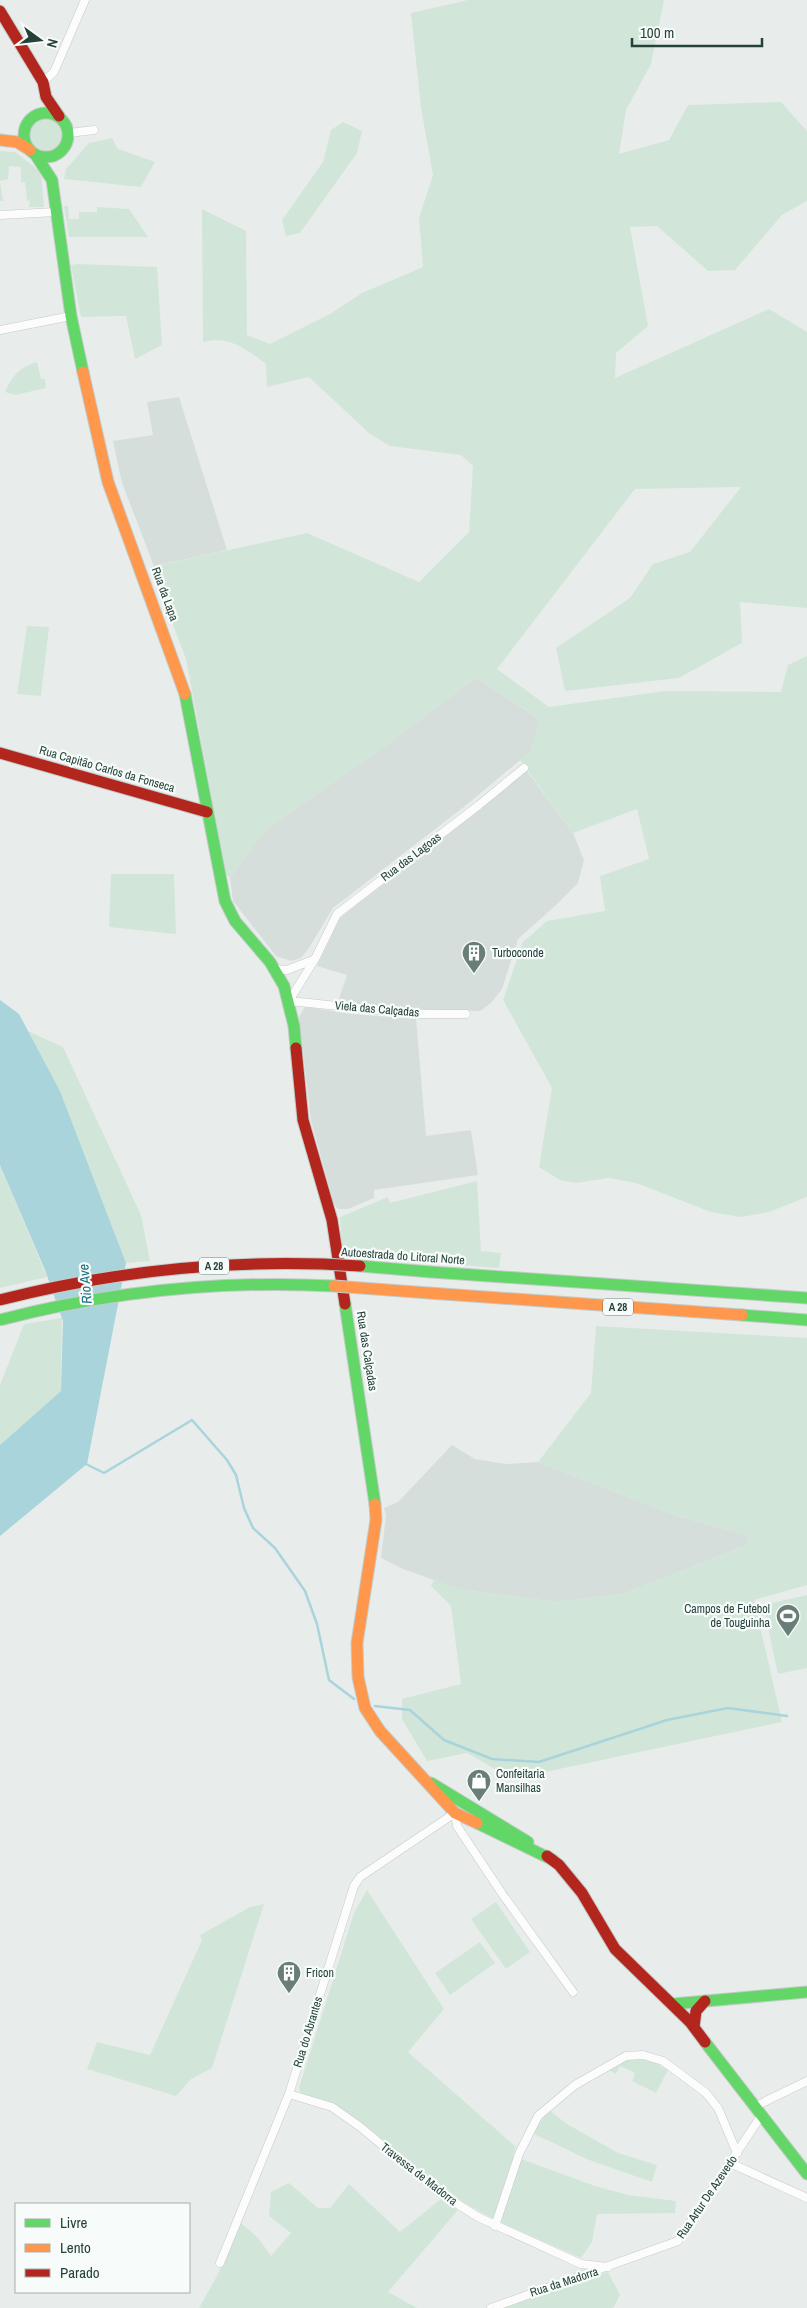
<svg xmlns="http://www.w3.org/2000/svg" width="807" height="2308" font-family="'Archivo Narrow',sans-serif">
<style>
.built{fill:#d6dedb}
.green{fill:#d1e6d8}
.water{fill:#a9d4db}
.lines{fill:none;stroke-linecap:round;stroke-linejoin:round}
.stream{stroke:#a9d4db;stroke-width:2.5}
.street-casing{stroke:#c5cac8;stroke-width:9}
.fast-casing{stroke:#c3cbc8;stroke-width:13}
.slow-casing{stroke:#c3cbc8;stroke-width:13}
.jam-casing{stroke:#c3cbc8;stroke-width:13}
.street{stroke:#fcfcfc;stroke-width:8}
.fast{stroke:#63d668;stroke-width:11}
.slow{stroke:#ff974d;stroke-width:11}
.jam{stroke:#b3261e;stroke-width:11}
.fast-bridge-casing{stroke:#c3ccc9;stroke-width:13;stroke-linecap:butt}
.slow-bridge-casing{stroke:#c3ccc9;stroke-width:13;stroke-linecap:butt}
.jam-bridge-casing{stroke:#c3ccc9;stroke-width:13;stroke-linecap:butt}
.fast-bridge{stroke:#63d668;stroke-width:11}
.slow-bridge{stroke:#ff974d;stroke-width:11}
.jam-bridge{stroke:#b3261e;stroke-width:11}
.labels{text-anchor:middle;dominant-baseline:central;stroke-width:4.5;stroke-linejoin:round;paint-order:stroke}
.shield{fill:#f7fbf9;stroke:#637a73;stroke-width:1}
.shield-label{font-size:11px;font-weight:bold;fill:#24423a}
.street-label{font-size:12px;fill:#24423a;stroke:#f7fbf9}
.poi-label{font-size:12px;fill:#24423a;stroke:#f7fbf9;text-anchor:start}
.water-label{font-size:14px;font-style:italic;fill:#1c6f80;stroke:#f7fbf9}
</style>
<rect width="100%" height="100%" fill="#e8edeb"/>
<path class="built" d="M179,397L227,550L154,566L122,483L113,441L153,435L147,402Z
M476,677L541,720L530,752L465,806L333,908L309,948L301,958L291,961L276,956L233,901L230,878L248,852L269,827L385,746Z
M527,771L573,833L584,860L578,883L555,906L518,939L502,989L491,1003L480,1011L393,1008L338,1002L347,975L317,966L340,918Z
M305,1007L352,1014L416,1019L426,1136L471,1130L478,1175L374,1190V1198L348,1209H338L334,1204L311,1120L299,1017Z
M452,1445L475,1459L506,1464L538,1462L677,1516L748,1535L747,1545L623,1594L557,1602L462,1590L403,1569L381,1558L386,1515L384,1508L398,1502Z"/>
<path class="green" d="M468,0H664L651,64L626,110L619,154L669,140L688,105L781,102L807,131V201L782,215L735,270L708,271L657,226L630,227L648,326L616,353L615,378L769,309L807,332V608L740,602L742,643L679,678L565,691L556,648L630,598L653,564L690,552L741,487L635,489L497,669L549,707L665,691L781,692L788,665L807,656V1197L769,1212L741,1217L711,1212L636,1183L609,1178L576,1183L560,1180L539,1167L552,1088L503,1000L523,942L547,921L605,911L600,876L649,859L637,809L573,833L520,760L530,752L540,719L476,677L385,746L269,827L248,852L230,878L226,874L186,659L151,567L307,533L419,582L469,532L473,466L461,455L390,446L370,434L309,377L267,387L266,364C246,349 229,335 203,342L202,209L246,231L247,335L270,344L330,314L362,293L423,267L419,218L433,175L421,108L411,13Z
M30 134a17 17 0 1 1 34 0a17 17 0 1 1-34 0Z
M343,122L362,131L357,153L300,233L286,236L282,220L323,162L331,130Z
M112,138L118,149L155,162L141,187L64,179L66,169L89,143Z
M0,151L15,152L41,172L44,207H29L30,200L27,201L25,182H21V167L9,166L8,179L0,181L3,201H0Z
M64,206H68L69,219H79V212H97V207L129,209L148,237H69Z
M77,264L157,267L162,345L135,359L126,316L81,317L71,265Z
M37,362L41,379H45L46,388L15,395L5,392C12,376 20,366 37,362Z
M27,626L49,627L41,696L17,694Z
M111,874H174L176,934L109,927Z
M28,1031L63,1047L141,1215L150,1261L126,1263L60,1091Z
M0,1165L47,1277L0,1288Z
M477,1181L481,1251L501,1253L499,1268L343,1256L340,1217L388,1197L390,1203Z
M62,1318L61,1391L0,1445V1385L24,1324Z
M596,1326L807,1338V1585L754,1600L782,1722L512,1779L467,1753L427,1761L402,1719V1699L461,1684L451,1606L431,1586L434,1579L462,1590L557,1602L623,1594L747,1545L748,1535L677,1516L538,1462L591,1393Z
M807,1595V1668L778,1674L763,1605Z
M367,1890L444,2009L408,2052L516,2147L513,2156L595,2186L628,2195L676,2201L675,2213L597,2214L592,2242L581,2258C534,2237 484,2218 442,2188C405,2162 374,2126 334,2105C324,2100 311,2097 301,2094L299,2088L354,1913Z
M496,1902L530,1952L506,1969L471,1919Z
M264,1904L212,2068L191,2079L176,2096L87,2069L97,2042L150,2055L202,1940L200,1935L250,1907Z
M480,1942L495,1963L450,1995L435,1973Z
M627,2058L648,2059L668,2070L656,2093L632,2081L635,2073L620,2066L616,2074L607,2069Z
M549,2110L567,2124L618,2153L657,2165L652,2182L589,2160L532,2133Z
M289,2183L318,2208H330L349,2184L400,2232L441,2199L458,2210L388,2292L417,2308H199L217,2276L241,2223L259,2239L271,2256L291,2233L269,2216L271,2192Z
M608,2272L620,2295L613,2308H497Z"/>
<path class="water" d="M0,1000L19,1014L60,1091L126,1263L87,1464L0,1536V1445L61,1391L63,1321L45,1270L0,1165Z"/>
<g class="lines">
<path class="stream" d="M86,1464L104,1473L192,1420L227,1460L236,1475L244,1508L253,1528L275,1548L305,1591L317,1624L329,1680L354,1699
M375,1706L410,1710L444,1740L492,1759L539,1762L667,1720L728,1708L787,1716"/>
<defs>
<path id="street" d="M43,82L54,72L85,0
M69,133L94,130
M0,215L56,212
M0,330L71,316
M274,969L287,970L313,960
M466,1014H416L289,1001L315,959L337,914L479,805L524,768
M289,2094L332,2107L359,2126L440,2193L478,2217L581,2264L608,2267
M754,2107L807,2081
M730,2163L807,2198
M495,2226L519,2154L538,2116L575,2085L626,2056L643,2055L663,2061L706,2093L718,2108L737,2153
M220,2263L289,2094L354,1886L360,1877L455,1813L457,1826L503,1895L573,1992
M491,2308L678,2241L761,2116"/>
<path id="fast" d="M24 135a22 22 0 1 1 44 0a22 22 0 1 1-44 0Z
M35,154L52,180L71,316L83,372
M185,694L225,901L235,921L270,962L284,986L294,1026L296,1048
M431,1272L807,1298
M345,1304L375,1504
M742,1315L807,1320
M431,1783L528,1842
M477,1823L553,1860
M673,2004L807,1992
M705,2042L807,2174"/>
<path id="slow" d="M0,140L17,142L30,150
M83,372L108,482L185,694
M429,1293L742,1315
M375,1504L376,1520L357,1643L358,1677L365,1708L380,1731L455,1813L477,1823"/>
<path id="jam" d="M0,11L43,82L46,97L59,116
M0,753L207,812
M296,1048L303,1120L332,1220L345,1304
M547,1856L559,1865L582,1893L615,1949L690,2022L705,2042
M694,2027L696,2011L705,2001"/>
</defs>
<use href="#street" class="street-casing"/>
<use href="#fast" class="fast-casing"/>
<use href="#slow" class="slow-casing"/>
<use href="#jam" class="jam-casing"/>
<use href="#street" class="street"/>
<use href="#fast" class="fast"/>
<use href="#slow" class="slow"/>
<use href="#jam" class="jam"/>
<defs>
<path id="fast-bridge" d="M360,1266L431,1272
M0,1320C108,1292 222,1280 334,1286"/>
<path id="slow-bridge" d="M334,1286L429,1293"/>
<path id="jam-bridge" d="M0,1300C117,1270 239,1258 360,1266"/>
</defs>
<use href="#fast-bridge" class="fast-bridge-casing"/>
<use href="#slow-bridge" class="slow-bridge-casing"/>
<use href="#jam-bridge" class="jam-bridge-casing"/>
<use href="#fast-bridge" class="fast-bridge"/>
<use href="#slow-bridge" class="slow-bridge"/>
<use href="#jam-bridge" class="jam-bridge"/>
</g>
<defs>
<symbol id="building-pin" viewBox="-11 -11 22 30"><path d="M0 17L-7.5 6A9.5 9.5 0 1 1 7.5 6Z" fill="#697e78" stroke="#f7fbf9"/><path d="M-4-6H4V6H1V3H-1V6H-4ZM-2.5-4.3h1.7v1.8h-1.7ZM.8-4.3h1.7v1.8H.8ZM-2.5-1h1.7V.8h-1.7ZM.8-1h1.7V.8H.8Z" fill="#fff"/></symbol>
<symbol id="stadium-pin" viewBox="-11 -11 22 30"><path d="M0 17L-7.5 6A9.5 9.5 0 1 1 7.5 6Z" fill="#697e78" stroke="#f7fbf9"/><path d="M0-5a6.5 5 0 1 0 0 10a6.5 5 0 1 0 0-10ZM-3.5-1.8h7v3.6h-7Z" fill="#fff"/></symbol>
<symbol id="shop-pin" viewBox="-11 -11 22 30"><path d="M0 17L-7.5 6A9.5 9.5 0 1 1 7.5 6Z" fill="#697e78" stroke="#f7fbf9"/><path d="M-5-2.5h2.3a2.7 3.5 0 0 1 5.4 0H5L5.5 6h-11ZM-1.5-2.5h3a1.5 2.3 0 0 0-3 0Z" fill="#fff"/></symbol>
</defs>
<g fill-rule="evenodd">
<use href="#building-pin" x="460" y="939" width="28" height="38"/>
<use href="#stadium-pin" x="774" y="1602" width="28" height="38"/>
<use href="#shop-pin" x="465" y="1767" width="28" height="38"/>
<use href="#building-pin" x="275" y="1959" width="28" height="38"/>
</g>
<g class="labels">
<g class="shield">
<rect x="199" y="1257.5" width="30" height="17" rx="4"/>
<rect x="603" y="1298.5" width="30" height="17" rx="4"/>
</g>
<g class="shield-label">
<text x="214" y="1266">A 28</text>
<text x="618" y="1307">A 28</text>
</g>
<g class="street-label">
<text transform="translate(165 594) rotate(70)">Rua da Lapa</text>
<text transform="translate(107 769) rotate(16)">Rua Capitão Carlos da Fonseca</text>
<text transform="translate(411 857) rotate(-37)">Rua das Lagoas</text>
<text transform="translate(377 1009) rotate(5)">Viela das Calçadas</text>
<text transform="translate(403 1256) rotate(4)">Autoestrada do Litoral Norte</text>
<text transform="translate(367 1351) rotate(81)">Rua das Calçadas</text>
<text transform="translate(308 2032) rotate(-73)">Rua do Abrantes</text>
<text transform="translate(419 2174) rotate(38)">Travessa de Madorra</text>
<text transform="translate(707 2197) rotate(-56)">Rua Artur De Azevedo</text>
<text transform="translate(564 2282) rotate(-18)">Rua da Madorra</text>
</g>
<g class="poi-label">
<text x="492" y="953">Turboconde</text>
<text x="770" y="1609" text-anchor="end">Campos de Futebol<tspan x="770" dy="14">de Touguinha</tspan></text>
<text x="496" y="1774">Confeitaria<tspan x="496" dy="14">Mansilhas</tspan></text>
<text x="306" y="1973">Fricon</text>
</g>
<g class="water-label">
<text transform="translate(85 1284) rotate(-95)">Rio Ave</text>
</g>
</g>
<rect x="15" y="2203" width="175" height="90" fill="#f7fbf9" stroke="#a3b1ad"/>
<rect x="25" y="2219" width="25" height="8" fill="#63d668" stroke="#a3b1ad"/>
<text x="60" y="2228" font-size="15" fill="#24423a">Livre</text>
<rect x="25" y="2244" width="25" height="8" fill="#ff974d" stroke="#a3b1ad"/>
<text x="60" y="2253" font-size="15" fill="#24423a">Lento</text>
<rect x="25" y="2269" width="25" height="8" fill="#b3261e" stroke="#a3b1ad"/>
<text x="60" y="2278" font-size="15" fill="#24423a">Parado</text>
<g transform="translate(40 40) rotate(105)" stroke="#f7fbf9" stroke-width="4" paint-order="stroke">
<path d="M0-4L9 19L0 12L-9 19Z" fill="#24423a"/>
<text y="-8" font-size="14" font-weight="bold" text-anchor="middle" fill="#24423a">N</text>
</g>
<path d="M632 38v8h130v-8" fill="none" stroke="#24423a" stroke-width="2.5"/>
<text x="640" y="38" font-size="15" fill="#24423a" stroke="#f7fbf9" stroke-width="4" paint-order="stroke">100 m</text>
</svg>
